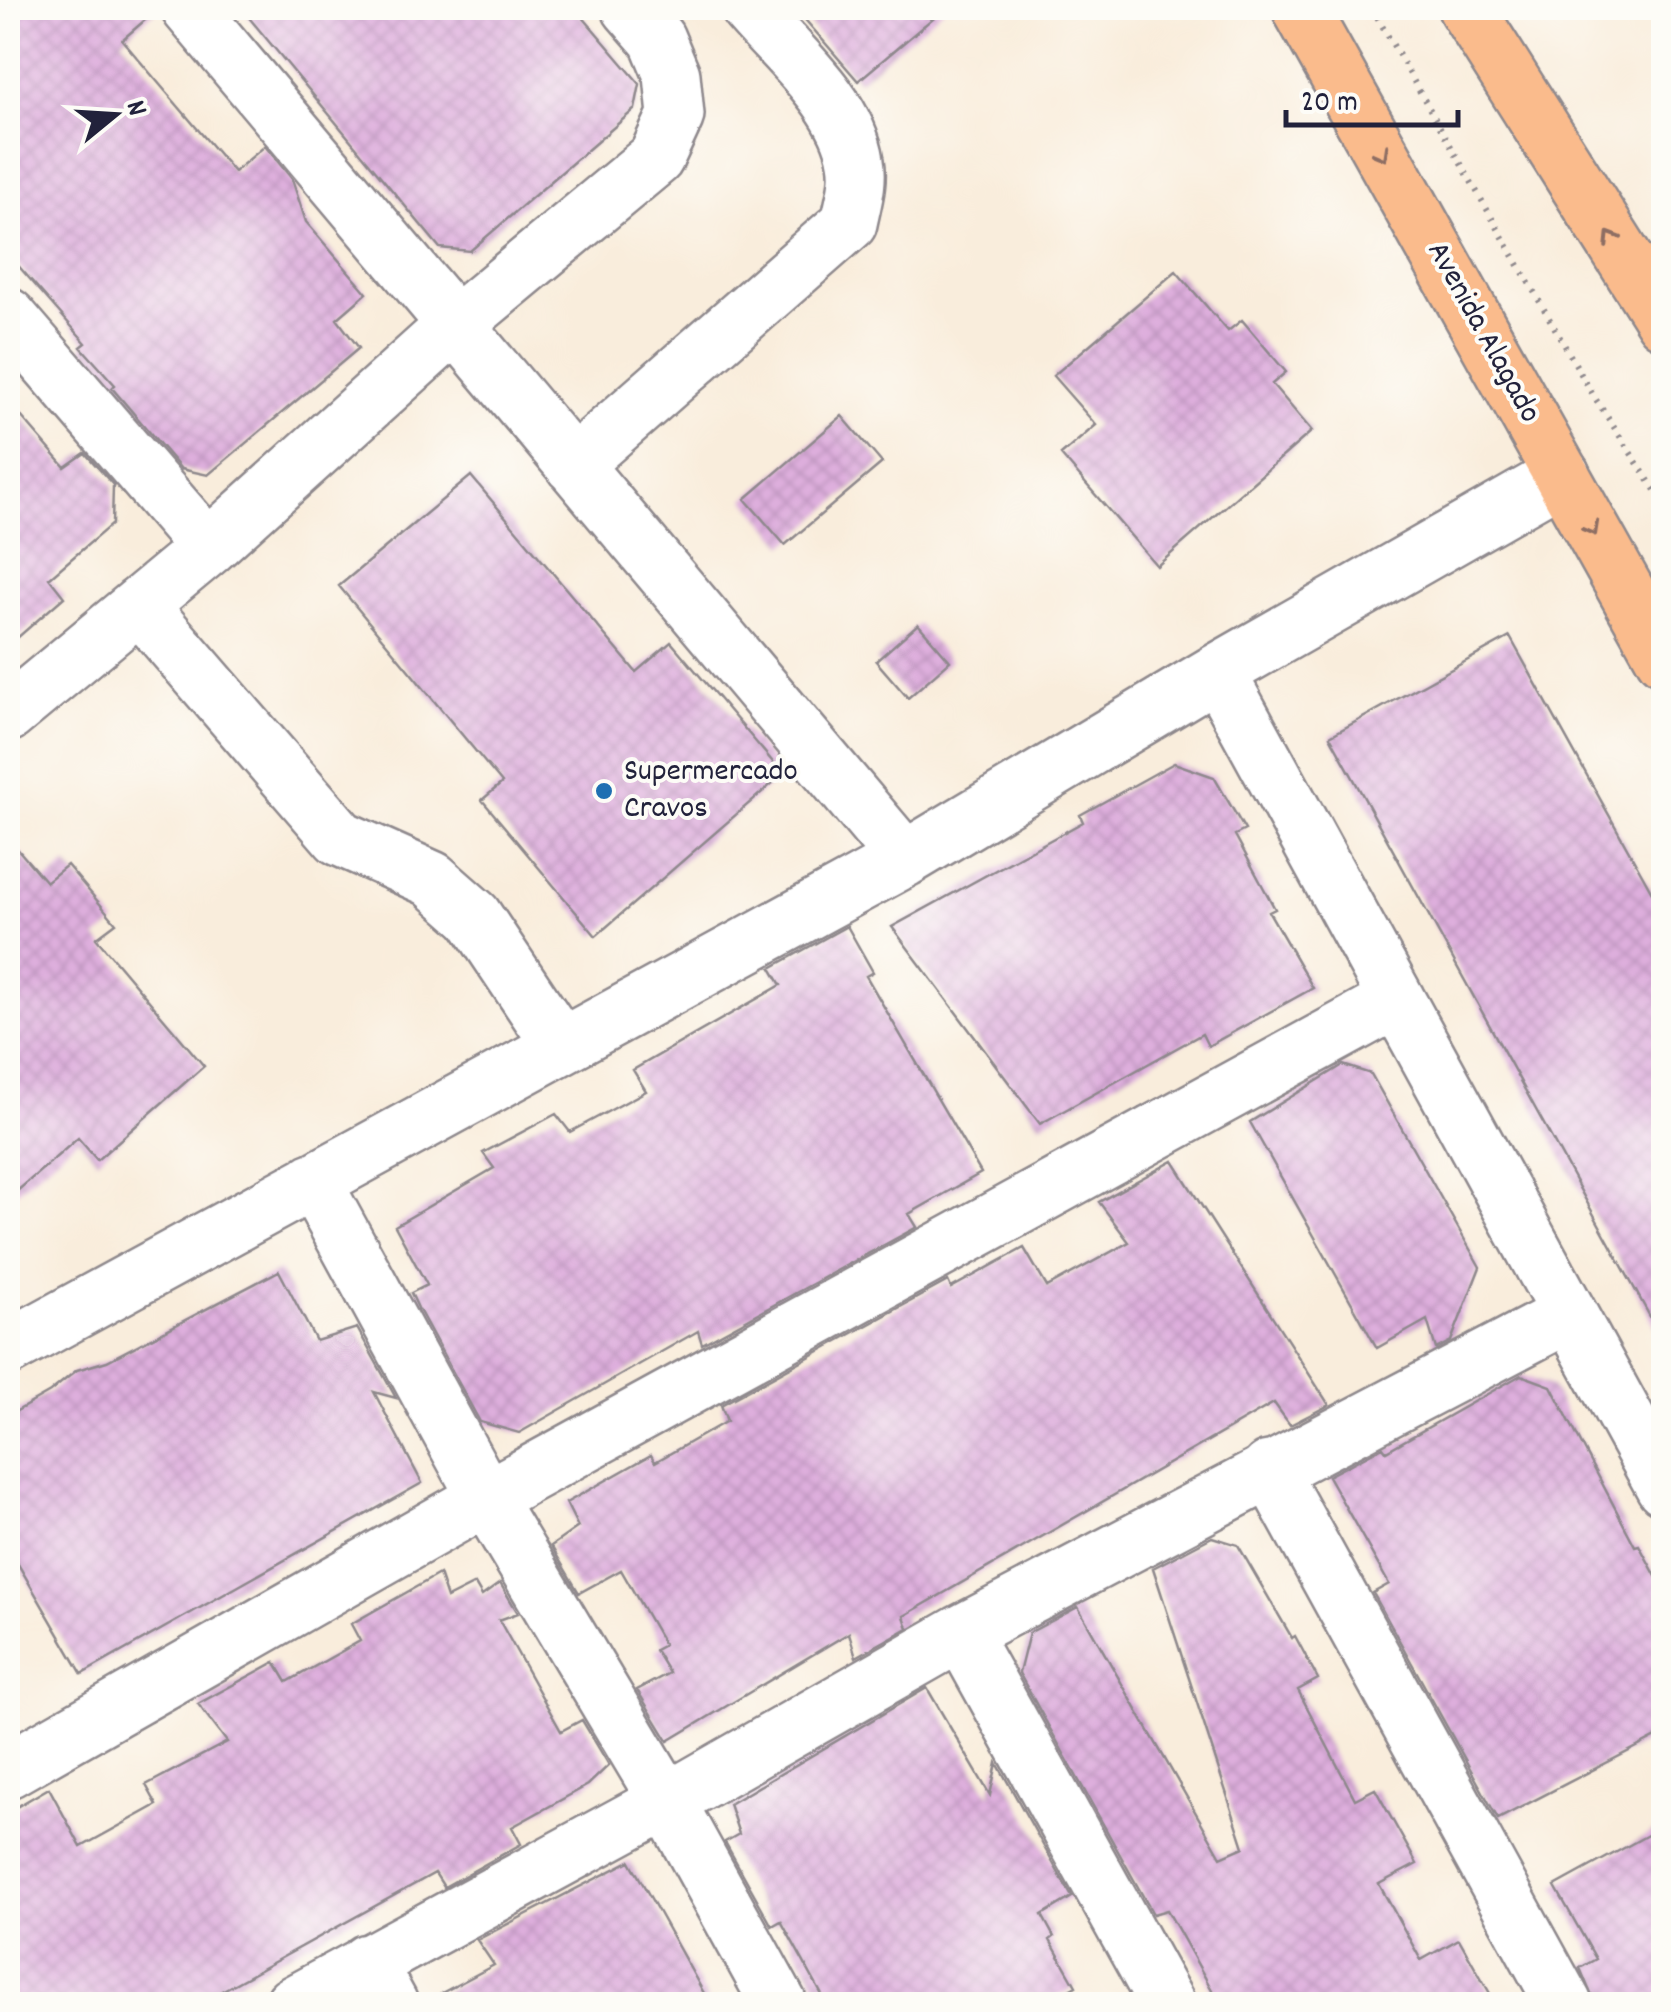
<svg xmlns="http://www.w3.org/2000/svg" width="1671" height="2012" font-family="Dekko,sans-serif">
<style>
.building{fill:url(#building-cross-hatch)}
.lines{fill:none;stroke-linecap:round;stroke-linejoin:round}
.minor-casing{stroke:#8e888c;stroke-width:60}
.major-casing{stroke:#8e888c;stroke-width:60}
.path{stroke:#8e888c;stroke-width:6;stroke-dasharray:2.5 8;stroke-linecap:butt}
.minor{stroke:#fff;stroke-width:55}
.major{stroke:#fabb8c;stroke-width:55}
.oneway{stroke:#8e6e64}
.poi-dot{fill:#1f6fb2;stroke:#fdfcf7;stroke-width:4}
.labels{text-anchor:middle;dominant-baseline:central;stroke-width:8;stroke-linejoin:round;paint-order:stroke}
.street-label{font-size:32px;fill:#22223b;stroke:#fdfcf7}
.poi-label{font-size:32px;fill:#22223b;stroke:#fdfcf7;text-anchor:start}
</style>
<defs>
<pattern id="building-cross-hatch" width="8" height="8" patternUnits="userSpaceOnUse" patternTransform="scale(2.5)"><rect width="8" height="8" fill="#deafdd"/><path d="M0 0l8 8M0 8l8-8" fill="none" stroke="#be96bf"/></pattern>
</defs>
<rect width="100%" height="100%" fill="#fdfcf7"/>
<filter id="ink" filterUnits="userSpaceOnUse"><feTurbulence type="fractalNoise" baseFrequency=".01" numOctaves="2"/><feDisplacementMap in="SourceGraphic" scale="20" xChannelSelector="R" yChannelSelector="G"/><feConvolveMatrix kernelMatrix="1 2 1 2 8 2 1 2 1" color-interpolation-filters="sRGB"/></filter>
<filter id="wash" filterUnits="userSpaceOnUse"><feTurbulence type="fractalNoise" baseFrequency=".0048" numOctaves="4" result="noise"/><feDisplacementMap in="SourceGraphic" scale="40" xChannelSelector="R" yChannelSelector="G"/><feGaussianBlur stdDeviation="2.25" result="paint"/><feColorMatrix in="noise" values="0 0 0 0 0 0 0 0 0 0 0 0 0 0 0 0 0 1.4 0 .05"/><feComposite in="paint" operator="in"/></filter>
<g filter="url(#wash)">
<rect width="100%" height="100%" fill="#f9eddc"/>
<g id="blocks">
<path class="building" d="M8,8H159L122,40L234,172L265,146L292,179L306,222L367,293L337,319L359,348L208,475L181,469L112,388L115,385L81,347L86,343L8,254Z
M241,8H575L640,84L635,109L470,251L440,248Z
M795,8H945L858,81Z
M1176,271L1228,331L1242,320L1286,372L1272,384L1312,431L1157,566L1061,455L1096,425L1053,376Z
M8,401L65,467L85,453L113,485L112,524L49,578L64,597L8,646Z
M842,416L882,463L785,545L745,499Z
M471,476L636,672L671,642L783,774L596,936L482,800L502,783L339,586Z
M918,624L950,661L908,698L876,661Z
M1510,637L1664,914V1342L1330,736Z
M1174,763L1214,777L1245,830L1235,835L1275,909L1269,912L1313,988L1208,1046L1202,1034L1040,1124L892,927L1083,822L1080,815Z
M8,838L46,882L67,865L116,923L96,938L204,1066L97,1160L78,1138L8,1199Z
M847,926L873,972L866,976L981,1173L909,1214L917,1227L702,1344L698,1331L519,1433L480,1422L418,1308L411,1293L427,1285L395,1226L494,1168L483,1153L556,1114L570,1132L646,1091L633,1070L781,985L771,968Z
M1343,1065L1371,1074L1480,1267L1451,1341L1436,1349L1427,1320L1377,1348L1250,1122Z
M1173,1161L1329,1405L1290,1425L1274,1403L904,1616L908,1628L856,1657L849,1633L668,1741L637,1690L669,1673L655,1650L664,1645L621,1570L579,1593L551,1546L578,1527L566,1503L651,1455L655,1462L727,1421L721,1405L948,1281L951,1288L1024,1248L1047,1287L1129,1242L1099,1202Z
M279,1271L316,1341L357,1328L396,1398L374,1392L422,1483L82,1674L8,1547V1416L50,1392L77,1370L107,1361Z
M1521,1375L1551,1386L1635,1546L1639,1545L1664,1591V1733L1498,1819L1373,1593L1389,1584L1328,1476L1383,1447L1386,1451Z
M1212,1537L1238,1545L1292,1638L1295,1636L1318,1679L1298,1690L1355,1799L1375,1789L1417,1864L1379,1884L1421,1960L1459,1939L1496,2004H1220L1167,1910L1153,1914L1019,1673L1029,1633L1078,1607L1221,1857L1244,1847L1153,1568Z
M439,1574L447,1598L475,1584L482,1596L500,1583L518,1613L499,1620L561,1731L582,1720L609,1765L588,1785L512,1827L521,1844L444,1887L435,1873L198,2004H8V1812L49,1788L81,1847L157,1805L146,1785L227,1742L198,1704L275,1662L287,1682L360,1641L351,1624Z
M927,1688L990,1795L997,1763L1072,1897L1042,1915L1054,1937L1050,1940L1076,1986L1044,2004H827L781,1921L772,1926L725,1842L739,1834L729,1804Z
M1664,1826V2004H1595L1580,1968L1596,1959L1555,1886Z
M630,1861L710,2004H421L494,1965L477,1940Z"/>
</g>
</g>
<g filter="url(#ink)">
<use href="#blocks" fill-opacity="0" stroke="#8e888c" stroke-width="2.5"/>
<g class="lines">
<defs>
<path id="minor" d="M189,8L905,859
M8,316L208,548
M573,465L849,223C853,203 860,182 856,161C847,102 785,52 748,8
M139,605L340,838L432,879L474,916L561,1046
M1217,672L1664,1487
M8,714L208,548L455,325L656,158L676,115L672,75L657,39L630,8
M313,1181L486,1498L667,1801L779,2004
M8,1348L905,859L1217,672L1562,475
M1269,1469L1564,2004
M961,1633L1167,2004
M8,1770L486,1498L1397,1000
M367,1962L390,2004
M293,2004L667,1801L961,1633L1568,1315"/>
<path id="major" d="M1300,8L1664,658
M1466,8L1664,321"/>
</defs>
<use href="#minor" class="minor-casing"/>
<use href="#major" class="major-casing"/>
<path class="path" d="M1372,8L1593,395L1664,504"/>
<use href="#minor" class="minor"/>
<use href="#major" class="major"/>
</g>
<defs><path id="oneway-chevron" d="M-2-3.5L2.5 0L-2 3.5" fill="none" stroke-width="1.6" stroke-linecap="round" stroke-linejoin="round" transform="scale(2.5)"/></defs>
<g class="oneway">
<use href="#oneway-chevron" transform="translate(1382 154) rotate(61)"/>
<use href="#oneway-chevron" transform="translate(1611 238) rotate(-122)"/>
<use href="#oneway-chevron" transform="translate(1592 529) rotate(61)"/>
</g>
</g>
<circle class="poi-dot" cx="604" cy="791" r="10"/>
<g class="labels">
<g class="street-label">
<text transform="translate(1482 333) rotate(61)">Avenida Alagado</text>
</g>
<g class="poi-label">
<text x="624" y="773">Supermercado<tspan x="624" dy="37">Cravos</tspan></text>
</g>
</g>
<rect width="1671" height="2012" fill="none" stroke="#fdfcf7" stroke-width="40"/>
<g transform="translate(115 115) rotate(72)" stroke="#fdfcf7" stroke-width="8" paint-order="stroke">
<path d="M0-8L18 38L0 25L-18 38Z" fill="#22223b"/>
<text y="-15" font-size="28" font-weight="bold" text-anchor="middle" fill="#22223b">N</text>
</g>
<path d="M1286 110v15h172v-15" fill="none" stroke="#22223b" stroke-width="5"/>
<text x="1301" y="110" font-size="30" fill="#22223b" stroke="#fdfcf7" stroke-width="8" paint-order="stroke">20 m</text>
</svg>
